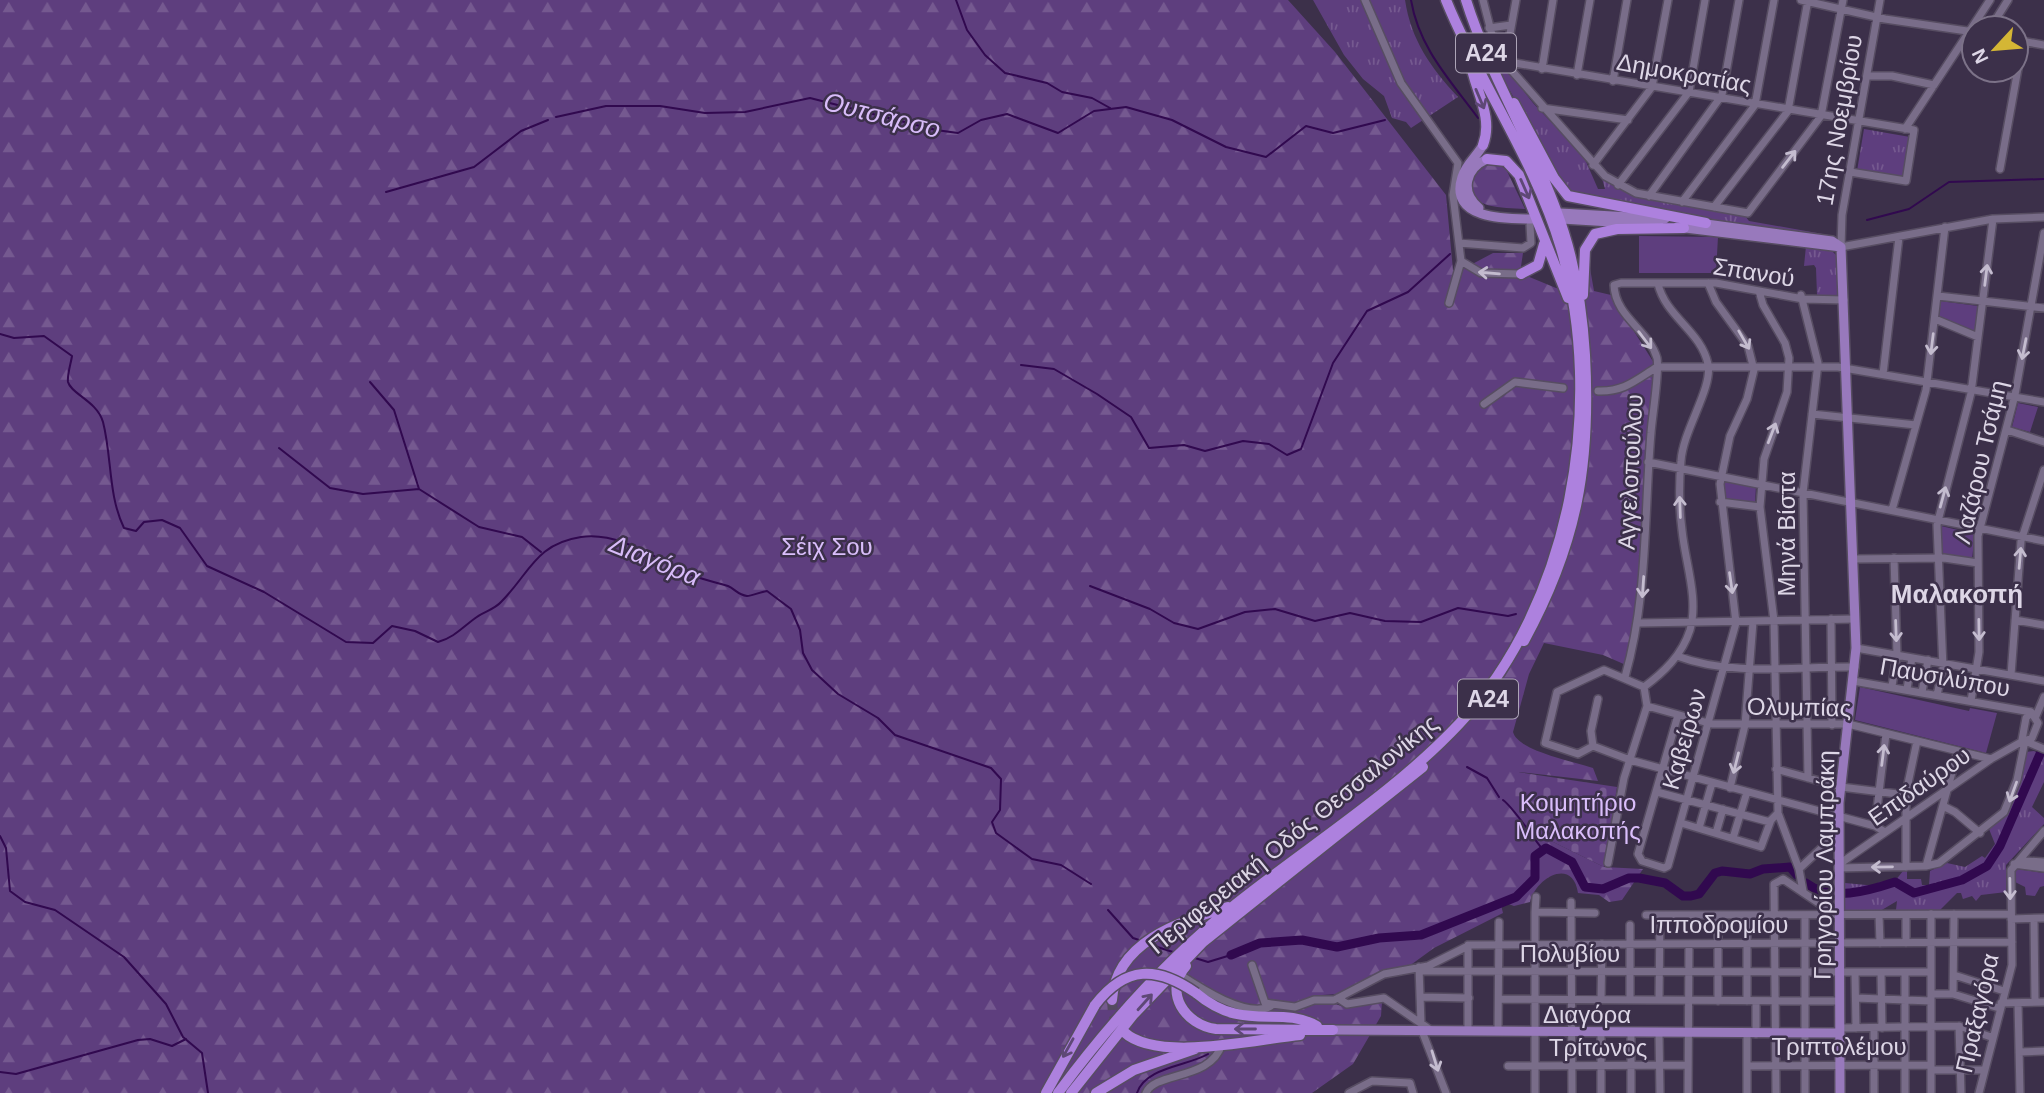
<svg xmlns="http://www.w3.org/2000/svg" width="2044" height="1093" font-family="Helvetica,sans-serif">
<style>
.grass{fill:url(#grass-tufts)}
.forest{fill:url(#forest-firs)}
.cemetery{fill:url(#cemetery-stones)}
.park{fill:#5e3e7e}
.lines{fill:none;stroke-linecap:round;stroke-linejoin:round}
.stream{stroke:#31094f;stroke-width:2}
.river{stroke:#31094f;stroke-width:9}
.highway-tunnel{stroke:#544961;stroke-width:10;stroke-dasharray:10 5;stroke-linecap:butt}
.minor-casing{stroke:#574d62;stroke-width:10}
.major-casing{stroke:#574d62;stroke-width:12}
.highway-casing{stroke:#574d62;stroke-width:13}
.minor{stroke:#796d89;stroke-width:7}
.major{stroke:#9879bc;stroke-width:9}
.highway{stroke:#ad81de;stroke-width:10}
.highway-bridge-casing{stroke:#574d62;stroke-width:13;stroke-linecap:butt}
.highway-bridge{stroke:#ad81de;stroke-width:10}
.oneway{stroke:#5e4876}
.oneway2{stroke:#c4bccf}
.labels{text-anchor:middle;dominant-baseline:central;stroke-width:5;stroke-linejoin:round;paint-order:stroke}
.shield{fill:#3c304a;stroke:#ada4b7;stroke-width:2}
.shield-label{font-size:23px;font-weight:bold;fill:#ddd6e6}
.street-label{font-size:24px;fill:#ddd6e6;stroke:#3c304a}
.park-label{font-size:24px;fill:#dabefb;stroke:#3c304a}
.water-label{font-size:26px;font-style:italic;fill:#d8bcf9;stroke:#3c304a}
.neighbourhood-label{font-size:26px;font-weight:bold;fill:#ddd6e6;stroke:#3c304a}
</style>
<defs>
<pattern id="grass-tufts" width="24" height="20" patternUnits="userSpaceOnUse" patternTransform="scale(1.75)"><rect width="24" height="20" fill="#5e3e7e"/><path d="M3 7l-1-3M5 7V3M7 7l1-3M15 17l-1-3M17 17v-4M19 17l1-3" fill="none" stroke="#755990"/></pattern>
<pattern id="forest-firs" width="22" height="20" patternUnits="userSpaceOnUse" patternTransform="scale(1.75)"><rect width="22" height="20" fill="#5e3e7e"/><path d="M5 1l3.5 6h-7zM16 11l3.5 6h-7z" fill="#755990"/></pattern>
<pattern id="cemetery-stones" width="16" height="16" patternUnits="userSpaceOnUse" patternTransform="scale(1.75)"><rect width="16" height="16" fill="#5e3e7e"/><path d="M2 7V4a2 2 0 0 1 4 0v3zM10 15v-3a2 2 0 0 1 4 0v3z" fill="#755990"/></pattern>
</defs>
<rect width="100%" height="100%" fill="#3c304a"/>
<path class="grass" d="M1313,0H1405C1411,40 1431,68 1458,97L1411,128L1406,122L1392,118L1384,96L1363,79L1344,55Z
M1492,51L1533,103L1584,157L1598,189H1605L1601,175L1623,190L1639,196L1745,216L1749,221L1834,236L1692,218L1568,193L1489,54Z
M1864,129L1910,137L1903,179L1857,171Z
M1806,246L1831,250L1836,255L1839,296L1817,295L1816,268L1814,265L1804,266Z
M2034,751L2044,756V782L2032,807L2044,818V824L2006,865V892L1981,895L1976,901L1972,896L1963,899L1961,893H1957L1940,910H1896L1897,901L1880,911H1845V883L1877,886L1879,882L1895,881L1903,871H1907V879H1921L1922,885H1929L1930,871L1947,863L1965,867L1982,856L1985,858L1995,844L1989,829L2002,817L2026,752Z"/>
<path class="forest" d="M0,0H1288L1335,52L1446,195L1453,270L1463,269L1493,253H1523L1520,273L1556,288L1585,294L1588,257L1594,291L1611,295L1654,363L1643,501L1639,600L1626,665L1603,655L1544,643L1529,674L1513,732C1518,751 1573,761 1593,768L1598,781L1519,772L1541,836L1604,867L1643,869L1622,900L1609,902L1599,895L1578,893C1573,857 1536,877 1530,902L1514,906L1500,901L1503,913L1434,948L1412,964L1338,994L1322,995L1318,998L1347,1008L1382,1002L1381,1016L1353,1064L1312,1093H0Z
M1492,161L1506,169L1525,209C1497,207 1460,210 1474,170Z"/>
<path class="cemetery" d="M1518,772L1617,787L1604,867L1541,836L1511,806V790Z"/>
<path class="park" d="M1639,236L1718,237L1716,273H1639Z
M1940,301L1978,306L1975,332L1938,317Z
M2018,403L2038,407L2030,432L2012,427Z
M1724,479L1756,486L1755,503L1725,499Z
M1941,526L1975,534L1972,559L1942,555Z
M1860,687L1969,711L1970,708L1997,713L1986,753L1855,720Z
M2016,869L2044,873V886L2040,887L2035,896L2026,895L2025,887L2015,882Z"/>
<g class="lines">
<path class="stream" d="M956,0L967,30L985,55L1005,73L1047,83L1062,92L1092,98L1110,108
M1411,0C1419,48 1450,80 1478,118
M556,117L606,106H660L705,113L745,112L810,98L936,130L958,133L981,120L1007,114L1058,133L1094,111L1126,107L1172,120L1226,147L1266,157L1306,126L1333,133L1385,120
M386,192L474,167L521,131L548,120
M1867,220L1909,209L1949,182L2044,179
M0,334L14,338L44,336L72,356C71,363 67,375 68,382C71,394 97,401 103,422C112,457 108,495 124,528L136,531L144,522L162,520L180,528L207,566L264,592L346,642L373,643L392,626L415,631L438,642C453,638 462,628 474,619C482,612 494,610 501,602C530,573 535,544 581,537C620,531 659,561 692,575C703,580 716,582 728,586C735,589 738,595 747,596C752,596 760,592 767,591L791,609L800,630L803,653L812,670L838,694L878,718L895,735L991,768L1001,779L1000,810L992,822L996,833L1032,859L1061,865L1091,884
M1021,365L1054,369L1097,394L1131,417L1149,448L1184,445L1205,451L1243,441L1269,444L1287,455L1301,449L1333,363L1367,311L1408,292L1450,254
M370,382L394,410L419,489
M279,448L330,488L363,494L419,489L479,527L522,537L541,552
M1090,586L1150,609L1174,623L1198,629L1245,612L1275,609L1315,621L1350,613L1385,621L1421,622L1458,608L1508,616L1516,614
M1467,767L1487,778L1499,797
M1503,800C1515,809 1532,837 1544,851
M0,836L6,848L10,891L25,902L55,910L124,957L166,1004L183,1037L202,1053L208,1093
M1108,910L1133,938L1139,940
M1151,945L1176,953
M1195,958L1208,962L1231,955
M0,1072L16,1074L138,1040L150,1039L172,1046L186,1039
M1137,1093C1145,1067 1188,1066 1208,1054"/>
<path class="river" d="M1806,883C1831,902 1868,891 1895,882L1914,893L1962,880L1987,866L2000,846L2040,754
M1231,955L1260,943L1302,940L1337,947L1379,938L1421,935L1516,897L1535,878V856L1546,848L1572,862L1585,887L1603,889L1629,878H1639L1665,883L1683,896H1691L1699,894L1715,873L1722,871L1750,874L1763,869L1790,867L1797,875"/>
<path class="highway-tunnel" d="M1112,1000L1113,1014L1119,1026"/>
<defs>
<path id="minor" d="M1365,0L1401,83L1458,163L1453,195L1461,261L1449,303
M1483,0L1497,54L1605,176L1636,193L1748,213L1821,116L1843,0
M1801,0L1885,19L1974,32
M1880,0L1842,215L1841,247L1993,219L2044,217
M1991,27L2008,0
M1489,28L1511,25
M2016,40L2044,45
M1503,61L1914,130L1906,181L1850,172
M1505,62L1516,0
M1542,69L1553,0
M1577,75L1590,0
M1867,76H1892L1934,85
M1613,81L1627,0
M1542,108L1628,120
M1905,129L1990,0
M1593,165L1652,87L1668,0
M2000,169L2023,41
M1618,185L1689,92L1705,0
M1649,196L1722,95L1739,0
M1682,202L1755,105L1774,0
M1714,207L1788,111L1808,0
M1459,243L1523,248L1531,243L1530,225L1533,219
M1461,261L1481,273L1521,274
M1759,291L1763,305L1785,343L1789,358L1787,392L1764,459L1760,507L1774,621L1778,813L1799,869L1803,891
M1801,295L1818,363L1803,493L1808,778
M1938,296L2044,308
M1935,319L1978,337
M1883,374L1899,237
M1598,391C1624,392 1636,380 1657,367H1838L2044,402
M1484,404L1515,382L1563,388
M1812,414L1916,425
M2007,430L2044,442
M1648,462L2044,541
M1720,502L1760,507
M1892,510L1926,390L1945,227
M1852,559L1944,558L1978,563
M1831,619L1832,725
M2015,620L2044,625
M1639,623L1855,619
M1856,648L2044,681
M1677,656C1733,677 1796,666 1855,667
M2011,675L2021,541L2044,470
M1625,677C1648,597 1644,515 1651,433C1652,417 1660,370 1657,358C1649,330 1615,317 1614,285L1621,283H1716L1803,299L1844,300
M1853,681L2031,712
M1892,686L1897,655L1894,558
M1644,687C1664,672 1682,655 1690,630C1699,598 1685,562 1682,530C1679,507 1679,483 1681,461C1683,430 1713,388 1708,364C1701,331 1666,317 1658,284
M1907,689L1912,658
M1922,692L1928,660
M1937,695L1943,668L1937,525L1971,393L1993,219
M1598,699L1591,731L1593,746L1630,760L1875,826L1885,832
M1971,701L1979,652L1978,536L2015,395L2044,233
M1647,706L1712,724H1848L1991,759
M2031,712L2038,723L2032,738L2025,741L2022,740L2026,718Z
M1678,715L1638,854L1642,861L1664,868L1668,866L1736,623L1720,484L1730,436L1747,399L1754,370L1748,346L1716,302L1708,283
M2036,716L2044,697
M1593,746L1578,754L1545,743L1557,692L1604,670L1644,687
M1776,769L1841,787L1906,795
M1730,788L1745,725L1753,622
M1657,792L1770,822
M1943,806L1955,812L1980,833
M1681,823L1761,847L1771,820L1778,813
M1875,826L1886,734
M1699,828L1712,783
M1716,833L1723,809
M1733,838L1747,792
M2025,861L2044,862
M1608,863L1624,778L1647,706L1644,687
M2014,864L2044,868
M1838,865L1991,759L2023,741
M1926,866L1958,751
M1906,867V793L1917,741
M1838,868L1926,866L1939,863L2004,812L2017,780L2025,741L2044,749
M1799,869L1829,841L1838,839
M1536,897L1535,912L1595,913
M1571,902L1572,1093
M1535,912V1093
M1646,915L2011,914
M1805,915V1093
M1879,915L1880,943
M1906,915V943
M1718,916V1001
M2011,919L2044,918
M2034,919L2035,1002
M1630,925V1000
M1252,965L1265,1003L1295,1007L1314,1000H1334L1384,974L1428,966L1470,945L2012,942
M1419,967L1421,1023
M1423,971L1931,972
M1855,972L1856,1028
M1881,972L1882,1028
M1179,974C1200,988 1247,1019 1271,1006
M1954,975L2004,991
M1931,994H1953L1999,1008
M1953,994L1954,914
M1420,997L1469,998
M1338,998L1347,1004L1384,998L1432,1031
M1856,998L1931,1001
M1500,999L1840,1001
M1601,1000L1602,944
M1659,1000L1660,916
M1747,1001V915
M2001,1003L2044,1002
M2018,1003L2020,1093
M1959,1026L1961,1093
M1840,1028L1959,1026L1991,1037
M1422,1031L1446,1093
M1468,1031V945
M1498,1031L1499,922
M1601,1034V1093
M1659,1034L1660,1093
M1756,1034V1001
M2019,1052L2044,1051
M1508,1066L1688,1065
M1747,1066L1931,1065
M1931,1070H1983
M1146,1093C1155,1071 1211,1081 1222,1044
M1349,1093L1372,1081L1410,1083L1413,1093
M1631,1093V1034
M1688,1093L1689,944
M1747,1093V1034
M1776,1093L1774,884L1783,879L1835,914
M1874,1093V1028
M1905,1093V972
M1931,1093V914
M1979,1093L2012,965L2011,870L2044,831"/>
<path id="major" d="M1483,145C1477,156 1466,164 1462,177C1448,220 1507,219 1533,219
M1479,208C1460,192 1465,169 1487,159
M1560,213L1665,219
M1562,219L1659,225
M1699,223L1832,241L1841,247
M1677,227L1841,247
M1333,1030L1840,1033
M1840,1093L1839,803L1856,648L1841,247"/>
<path id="highway" d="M1466,0C1489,73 1530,138 1556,210C1574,256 1582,306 1585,355C1591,465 1577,544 1524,641
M1470,60C1474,89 1494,116 1483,145
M1514,103L1554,178L1568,196L1706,223
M1487,159L1506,161L1519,175L1568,298
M1521,274L1538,265L1544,244
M1583,295L1585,250L1595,234L1617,229L1684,228
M1186,966C1163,992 1185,1025 1216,1029L1333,1030
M1196,993C1245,1034 1278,1004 1317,1026
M1112,1000C1116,941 1180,922 1228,907
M1124,1032C1157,1063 1257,1039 1300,1035
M1046,1093L1095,1005
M1058,1093C1110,1023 1167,959 1236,904C1310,845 1394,793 1459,724C1572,604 1606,403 1561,248C1535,160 1480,84 1446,0
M1071,1093L1134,1014L1203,942L1423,767
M1096,1093L1134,1070L1195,1049"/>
</defs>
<use href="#minor" class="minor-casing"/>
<use href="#major" class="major-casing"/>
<use href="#highway" class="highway-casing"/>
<use href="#minor" class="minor"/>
<use href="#major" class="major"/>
<use href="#highway" class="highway"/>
<defs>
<path id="highway-bridge" d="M1095,1005C1126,965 1157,966 1196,993"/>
</defs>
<use href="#highway-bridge" class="highway-bridge-casing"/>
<use href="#highway-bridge" class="highway-bridge"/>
</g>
<defs><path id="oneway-shaft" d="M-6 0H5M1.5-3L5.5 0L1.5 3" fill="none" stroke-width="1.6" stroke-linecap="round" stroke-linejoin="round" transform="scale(1.75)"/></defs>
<g class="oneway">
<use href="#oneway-shaft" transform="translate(1480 99) rotate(67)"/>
<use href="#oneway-shaft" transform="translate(1525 189) rotate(66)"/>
<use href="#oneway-shaft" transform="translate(1145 1002) rotate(-48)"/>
<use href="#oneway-shaft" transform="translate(1245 1029) rotate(-180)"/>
<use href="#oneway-shaft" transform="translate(1068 1048) rotate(119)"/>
</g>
<g class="oneway2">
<use href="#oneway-shaft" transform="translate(1789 159) rotate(-52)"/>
<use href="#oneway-shaft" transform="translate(1489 273) rotate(-175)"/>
<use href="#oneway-shaft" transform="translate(1986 275) rotate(-83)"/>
<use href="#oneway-shaft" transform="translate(1645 340) rotate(53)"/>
<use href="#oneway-shaft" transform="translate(1744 340) rotate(60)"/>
<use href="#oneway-shaft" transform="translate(1932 344) rotate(97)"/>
<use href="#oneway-shaft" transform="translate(2024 349) rotate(101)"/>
<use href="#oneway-shaft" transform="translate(1772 433) rotate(-69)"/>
<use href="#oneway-shaft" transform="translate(1943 497) rotate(-75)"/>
<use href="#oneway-shaft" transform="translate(1680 507) rotate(-92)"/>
<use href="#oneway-shaft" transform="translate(2020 558) rotate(-85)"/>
<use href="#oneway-shaft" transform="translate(1731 583) rotate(82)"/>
<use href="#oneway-shaft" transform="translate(1643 587) rotate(94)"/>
<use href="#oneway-shaft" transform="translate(1979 630) rotate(89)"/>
<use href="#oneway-shaft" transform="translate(1896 631) rotate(88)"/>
<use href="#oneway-shaft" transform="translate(1883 755) rotate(-83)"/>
<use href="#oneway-shaft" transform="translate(1736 763) rotate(104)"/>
<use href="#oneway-shaft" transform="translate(2013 792) rotate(110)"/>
<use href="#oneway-shaft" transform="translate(1882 867) rotate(179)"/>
<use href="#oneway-shaft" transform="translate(2010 889) rotate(89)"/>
<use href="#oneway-shaft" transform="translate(1435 1061) rotate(73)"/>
</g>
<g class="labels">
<g class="shield">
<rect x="1456" y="33.5" width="60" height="39" rx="5"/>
<rect x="1458" y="679.5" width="60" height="39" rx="5"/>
</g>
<g class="shield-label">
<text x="1486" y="53">Α24</text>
<text x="1488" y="699">Α24</text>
</g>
<g class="street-label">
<text transform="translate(1684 73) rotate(10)">Δημοκρατίας</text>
<text transform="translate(1839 120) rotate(-80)">17ης Νοεμβρίου</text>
<text transform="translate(1754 272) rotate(9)">Σπανού</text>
<text transform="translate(1980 462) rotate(-77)">Λαζάρου Τσάμη</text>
<text transform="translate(1630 472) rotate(-87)">Αγγελοπούλου</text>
<text transform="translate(1786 534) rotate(-90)">Μηνά Βίστα</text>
<text transform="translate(1945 677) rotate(10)">Παυσιλύπου</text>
<text transform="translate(1799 707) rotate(1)">Ολυμπίας</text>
<text transform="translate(1684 739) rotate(-74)">Καβείρων</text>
<text transform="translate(1919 786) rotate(-35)">Επιδαύρου</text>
<text transform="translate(1293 834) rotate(-39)">Περιφερειακή Οδός Θεσσαλονίκης</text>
<text transform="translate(1824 865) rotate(-89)">Γρηγορίου Λαμπράκη</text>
<text x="1719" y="924">Ιπποδρομίου</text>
<text x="1570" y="953">Πολυβίου</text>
<text transform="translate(1977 1013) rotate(-77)">Πραξαγόρα</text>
<text x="1587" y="1014">Διαγόρα</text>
<text x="1839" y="1046">Τριπτολέμου</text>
<text x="1598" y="1047">Τρίτωνος</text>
</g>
<g class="park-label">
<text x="827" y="546">Σέιχ Σου</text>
<text x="1578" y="802">Κοιμητήριο<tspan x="1578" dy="28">Μαλακοπής</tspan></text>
</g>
<g class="water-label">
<text transform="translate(882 115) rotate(14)">Ουτσάρσο</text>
<text transform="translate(655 560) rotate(22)">Διαγόρα</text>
</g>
<g class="neighbourhood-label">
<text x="1957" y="594">Μαλακοπή</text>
</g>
</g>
<g transform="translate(1995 49) rotate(244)"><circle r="33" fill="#3c304a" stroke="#7c7288" stroke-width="2"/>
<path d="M0-5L12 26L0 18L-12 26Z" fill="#d4b635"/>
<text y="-10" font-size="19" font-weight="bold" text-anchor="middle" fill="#ddd6e6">N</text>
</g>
</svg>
